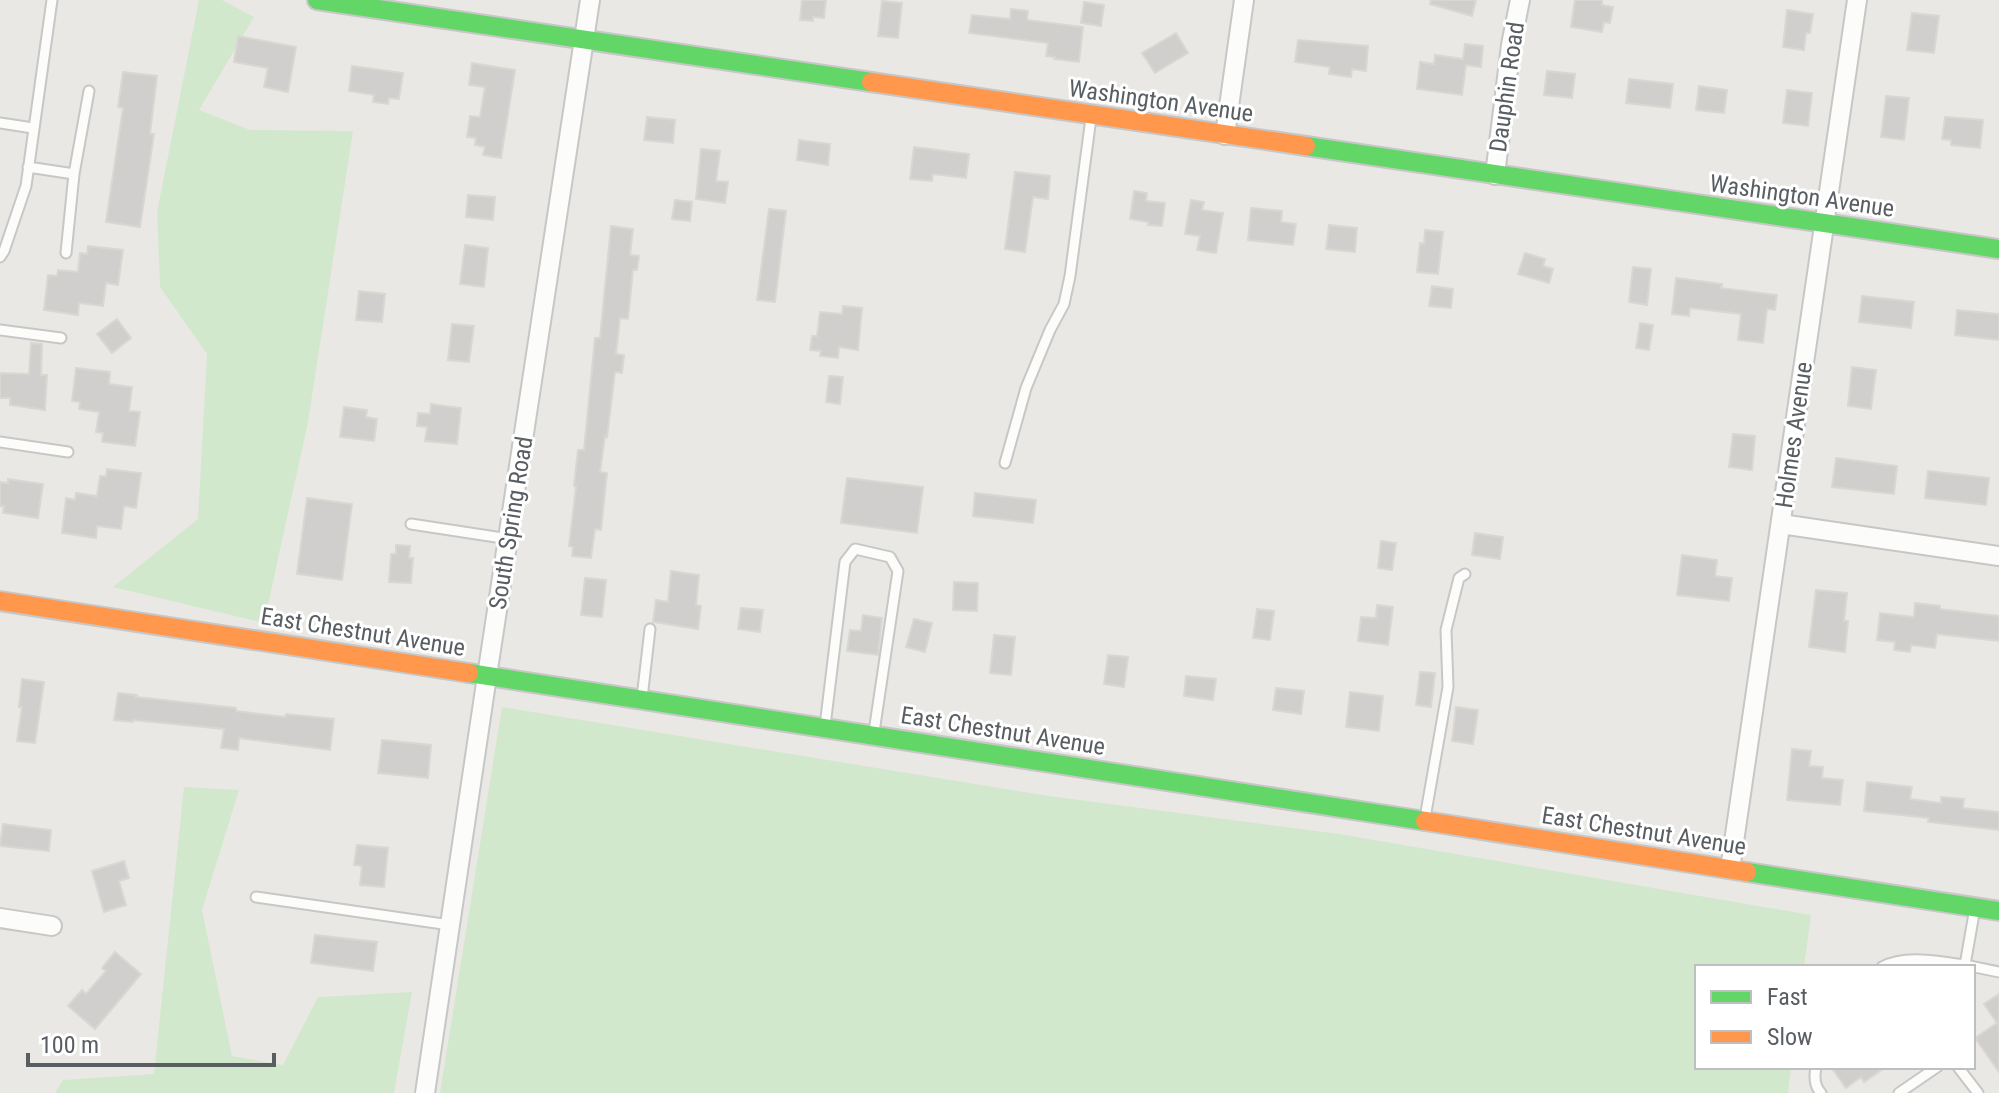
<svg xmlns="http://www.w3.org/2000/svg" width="1999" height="1093" font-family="'Roboto Condensed',sans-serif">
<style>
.green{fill:#d2e8cc}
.building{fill:#d1cfcd;stroke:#dad7d3;stroke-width:2}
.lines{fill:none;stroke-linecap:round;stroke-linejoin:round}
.lane-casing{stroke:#c6c7c6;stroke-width:13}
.street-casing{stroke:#c6c7c6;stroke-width:22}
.fast-casing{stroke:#c7c7c7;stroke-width:22}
.slow-casing{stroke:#c7c7c7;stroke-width:22}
.lane{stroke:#fcfcfb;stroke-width:9}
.street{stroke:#fcfcfb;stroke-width:18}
.fast{stroke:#63d668;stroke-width:18}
.slow{stroke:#ff974d;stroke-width:18}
.labels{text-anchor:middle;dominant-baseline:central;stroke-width:6;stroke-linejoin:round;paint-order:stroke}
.street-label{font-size:24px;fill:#595e63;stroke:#fff}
</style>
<rect width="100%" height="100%" fill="#eae8e4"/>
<path class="green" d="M199,0H222L254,17L199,110L250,130L353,131L308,422L264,623L113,587L198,519L207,354L160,287L157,212Z
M502,707L1049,796L1339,834L1811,915L1804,967H1697V1067H1791L1788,1093H440Z
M184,787L239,790L202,910L232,1056L283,1065L318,997L412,992L394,1093H55L63,1080L154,1074Z"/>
<path class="building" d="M802,0H826L824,18L813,17V21L800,20Z
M1431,0H1476L1472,16L1430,4Z
M1575,0H1602V5L1613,7L1610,23L1604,22L1602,32L1571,27Z
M882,1L902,3L898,38L878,36Z
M1084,2L1104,5L1101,26L1081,23Z
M1011,9L1028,11L1027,20L1083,27L1079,62L1054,59L1055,57L1046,56L1048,43L969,33L972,15L1010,19Z
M1787,10L1813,14L1810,33H1806L1804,50L1783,47Z
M1912,13L1939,16L1934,53L1907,50Z
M1176,33L1188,53L1155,73L1142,53Z
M238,36L296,47L288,92L264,87L268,68L234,62Z
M1298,40L1368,46L1366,71L1352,69L1351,77L1329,74L1330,67L1295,62Z
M1465,44L1483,46L1481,67L1466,65L1462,95L1417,89L1420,62L1434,64L1435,55L1463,59Z
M472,63L515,70L501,158L483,155L485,147L475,145L476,138L467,137L470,116L480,117L485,87L469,85Z
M352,66L403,73L399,99L389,98L388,104L373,102L374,95L349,91Z
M1547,71L1575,74L1572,98L1544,95Z
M123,72L157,76L150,134H154L140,227L106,222L123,108L118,107Z
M1629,79L1673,84L1670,108L1626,103Z
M1699,86L1727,90L1724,113L1696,110Z
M1787,90L1812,93L1808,126L1783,123Z
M1886,96L1909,98L1904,140L1881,137Z
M647,117L675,120L673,143L644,140Z
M1945,117L1983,120L1980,148L1951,145V140L1942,139Z
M799,140L830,144L828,165L797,160Z
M914,147L969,154L966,178L933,174L932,181L910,179Z
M701,149L720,151L716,181L728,182L725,203L696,199Z
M1015,172L1050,176L1048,199L1033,197L1025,252L1005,249Z
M1134,191L1147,193L1146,201L1165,203L1162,226L1148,225V222L1130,219Z
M468,195L495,197L493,220L466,217Z
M675,200L692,202L690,221L672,219Z
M1191,200L1204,202L1202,210L1223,213L1216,253L1197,250L1200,236L1185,234Z
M1251,208L1282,211L1281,222L1296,224L1293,245L1248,240Z
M769,209L786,211L775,302L757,300Z
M1329,225L1357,228L1355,252L1326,249Z
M611,226L633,229L630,255L639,256L637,270H633L628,319L620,318L616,354L624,355L622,373L615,372L607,437L605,436L600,472L607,473L601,530L595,529L591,558L572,556L573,547L569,546L576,487L574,486L578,450H584L595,338H600Z
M1425,230L1443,232L1438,274L1417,272L1420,243L1424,244Z
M465,245L488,248L484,287L460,284Z
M88,246L123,250L118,285L106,283L103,306L79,303L78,315L44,310L48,275L57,276L58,270L78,272L80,253L87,254Z
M1525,253L1545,259L1543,266L1553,269L1549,283L1518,274Z
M1633,267L1651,269L1647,305L1629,302Z
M1676,278L1722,284L1721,288L1777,295L1775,310L1767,309L1763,343L1738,340L1741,314L1690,308L1689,316L1672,314Z
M1432,286L1453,289L1451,308L1429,306Z
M359,291L385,294L382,322L356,320Z
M1862,296L1914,302L1911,328L1859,322Z
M843,306L862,308L858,350L839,347L838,358L820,356L821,351L810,350L812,336H817L820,312L842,314Z
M1957,310L1999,314V340L1955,335Z
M117,319L131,338L112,353L97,334Z
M1640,323L1653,325L1649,350L1636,348Z
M452,324L474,326L469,362L448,360Z
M31,343L42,344L41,375H47L45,410L10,405V398H0V373L29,374Z
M1852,367L1876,370L1871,409L1848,406Z
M76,368L110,372L109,384L132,387L129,411L140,412L135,446L102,442L103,433L96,432L99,412L79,409L80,402L72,401Z
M829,376L843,377L840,404L826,402Z
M431,404L461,408L457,444L425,441L427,427L417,426L418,413L430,414Z
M344,407L367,410L366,417L377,419L374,441L340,437Z
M1733,434L1755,436L1752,470L1729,467Z
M1836,458L1897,466L1894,494L1832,487Z
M107,469L141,473L136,508L124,506L121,529L97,526L96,538L62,533L66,498L75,500L76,493L97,496L100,476H106Z
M1928,471L1989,478L1986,505L1925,498Z
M847,478L923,487L917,533L841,523Z
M8,479L43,484L38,518L3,513L4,506H0V482L8,483Z
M975,493L1036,500L1033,523L973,516Z
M307,498L352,504L342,580L297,574Z
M1475,533L1503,537L1500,559L1472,555Z
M1381,541L1396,543L1392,570L1378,568Z
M396,545L410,546L409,558H413L411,583L389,582L391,554H396Z
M1682,555L1717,560L1715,576L1732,578L1729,601L1677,595Z
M671,571L699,575L696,605L701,606L698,629L653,622L656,600L668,602Z
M585,578L606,580L602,617L581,615Z
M954,582L978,583L977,611L953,610Z
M1816,590L1847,593L1844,621H1848L1845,652L1809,647Z
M1915,603L1940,606V609L1999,616V641L1937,634L1935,648L1911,645L1910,652L1894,650L1895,642L1877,640L1880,613L1914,617Z
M1377,605L1393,607L1388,645L1358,641L1361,617L1376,618Z
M741,608L763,610L760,632L738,629Z
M1257,609L1274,611L1270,640L1253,638Z
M863,615L882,618L878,655L847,651L850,630L861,631Z
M914,619L932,623L925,652L906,647Z
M994,635L1015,637L1011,675L990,673Z
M1108,655L1128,657L1124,687L1104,684Z
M1420,672L1435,673L1431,707L1416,705Z
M1186,676L1216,679L1213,700L1184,696Z
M22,679L44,682L35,743L17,741L22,707H19Z
M1276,688L1304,691L1301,714L1273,710Z
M1350,692L1383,696L1379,731L1346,727Z
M118,693L137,695L136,697L236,708V711L285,717L286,714L334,719L330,750L239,738L238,750L221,748L224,729L133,720V722L114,720Z
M1456,707L1478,710L1473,744L1452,741Z
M382,740L431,745L428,778L378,773Z
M1792,749L1811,751L1809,766L1823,767L1822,778L1843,780L1840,805L1787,800Z
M1867,782L1912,787L1910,799L1941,803V797L1964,799L1963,808L1999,812V830L1928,822L1929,818L1864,811Z
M3,824L51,830L49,851L0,846Z
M357,845L388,848L384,887L360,885L362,866L354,865Z
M124,861L129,878L119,881L126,905L104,912L92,871Z
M315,935L377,942L373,971L311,963Z
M115,952L141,974L95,1029L68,1006L82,990L86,994L106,971L102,968Z
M1999,994V1072L1975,1038L1997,1023L1984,1004Z
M1831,1067H1886L1864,1082L1861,1077L1846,1088Z"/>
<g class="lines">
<defs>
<path id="lane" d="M0,123L33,128
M28,167L74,174L66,253
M74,174L89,91
M0,257L4,251L26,186L52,0
M0,330L61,338
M0,442L68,452
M1005,463L1026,388L1050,330L1064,304L1070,276L1091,118
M411,524L509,539
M642,698L650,629
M825,726L845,562L855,549L890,557L898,571L874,732
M1425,818L1448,687L1446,630L1459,578L1465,574
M256,897L450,925
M1975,908L1965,965L1999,972
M1882,967C1907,954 1938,962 1965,965V967
M1816,1067C1814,1077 1814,1086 1821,1093
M1958,1067L1978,1093
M1899,1093L1937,1067"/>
<path id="street" d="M1225,135L1244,0
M1495,175L1511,45L1520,0
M1781,524L1999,556
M1730,869L1857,0
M0,918L52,926
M425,1093L487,676L590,0"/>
<path id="fast" d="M317,0L871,82
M1306,146L1999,249
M469,673L1425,821
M1747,872L1999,911"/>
<path id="slow" d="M871,82L1306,146
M0,601L469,673
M1425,821L1747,872"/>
</defs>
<use href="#lane" class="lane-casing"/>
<use href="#street" class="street-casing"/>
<use href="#fast" class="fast-casing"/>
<use href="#slow" class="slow-casing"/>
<use href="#lane" class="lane"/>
<use href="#street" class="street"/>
<use href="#fast" class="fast"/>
<use href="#slow" class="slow"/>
</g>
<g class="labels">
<g class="street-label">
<text transform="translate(1507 87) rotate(-82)">Dauphin Road</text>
<text transform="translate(1161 101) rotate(8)">Washington Avenue</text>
<text transform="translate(1802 196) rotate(8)">Washington Avenue</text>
<text transform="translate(1794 435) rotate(-82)">Holmes Avenue</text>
<text transform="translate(511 523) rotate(-81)">South Spring Road</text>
<text transform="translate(363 632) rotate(9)">East Chestnut Avenue</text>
<text transform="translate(1003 731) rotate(9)">East Chestnut Avenue</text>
<text transform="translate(1644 831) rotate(9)">East Chestnut Avenue</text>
</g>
</g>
<rect x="1695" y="965" width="280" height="104" fill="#ffffff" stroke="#bdbfc1" stroke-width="2"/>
<rect x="1711" y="991" width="40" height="12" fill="#63d668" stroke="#bdbfc1" stroke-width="2"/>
<text x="1767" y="1005" font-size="24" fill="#595e63">Fast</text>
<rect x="1711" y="1031" width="40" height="12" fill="#ff974d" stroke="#bdbfc1" stroke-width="2"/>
<text x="1767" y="1045" font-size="24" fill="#595e63">Slow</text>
<path d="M28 1053v12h246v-12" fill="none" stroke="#595e63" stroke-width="4"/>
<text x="40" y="1053" font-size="24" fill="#595e63" stroke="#ffffff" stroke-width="6" paint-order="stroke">100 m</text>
</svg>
